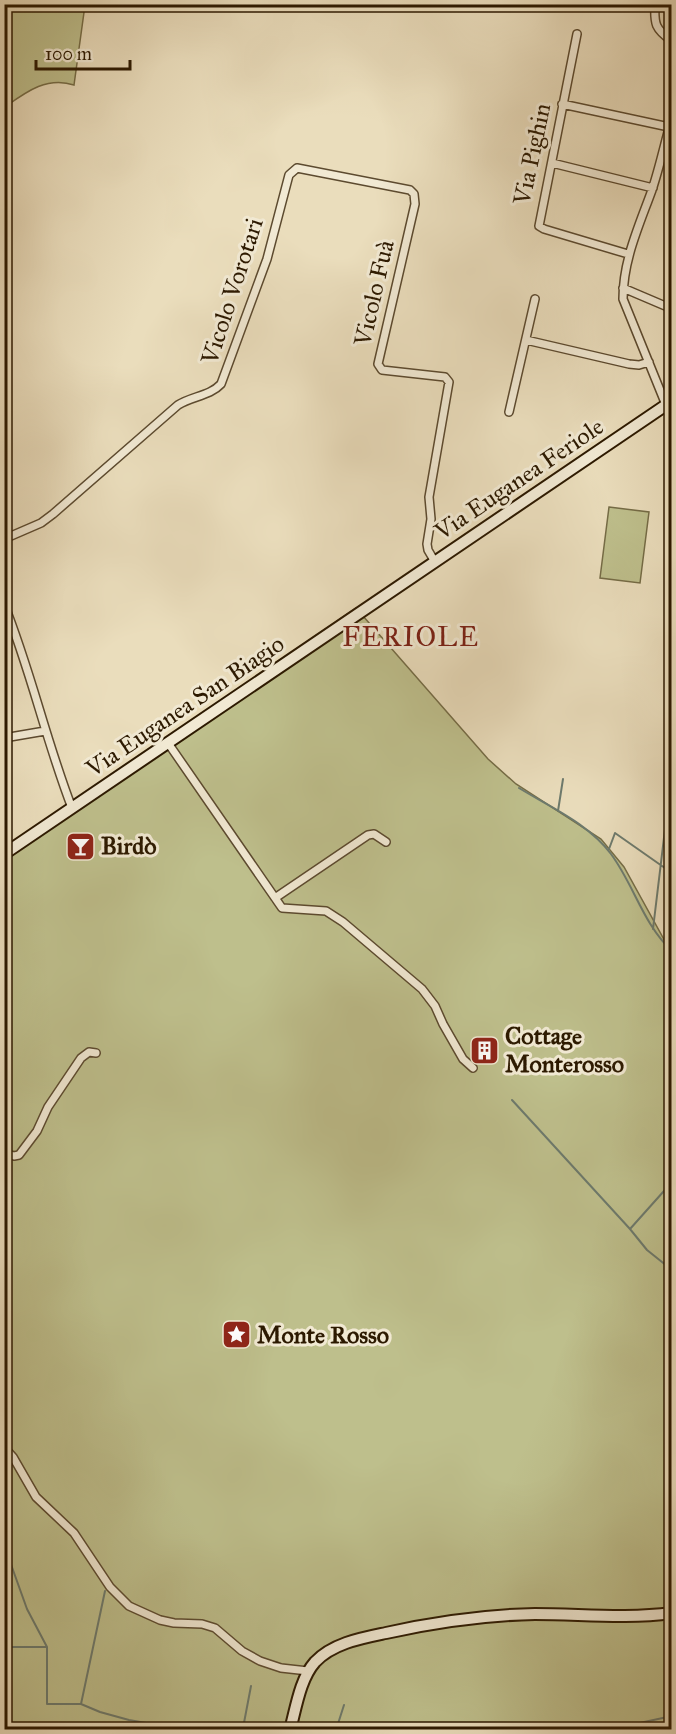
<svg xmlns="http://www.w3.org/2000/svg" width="676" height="1734" font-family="'IM FELL Great Primer',serif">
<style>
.green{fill:#bebf8c;stroke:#756c46;stroke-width:1.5}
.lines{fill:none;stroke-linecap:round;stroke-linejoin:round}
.stream{stroke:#6d7a6d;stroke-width:2}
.minor-casing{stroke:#5c4a2f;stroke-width:10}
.secondary-casing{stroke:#2c1900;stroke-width:14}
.minor{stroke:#f1e9d3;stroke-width:7}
.secondary{stroke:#f1e9d3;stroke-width:10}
.labels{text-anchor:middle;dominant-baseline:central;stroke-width:6;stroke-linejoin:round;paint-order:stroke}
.street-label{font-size:24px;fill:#2c1900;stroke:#f1e9d3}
.poi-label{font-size:24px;font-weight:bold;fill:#2c1900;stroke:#f1e9d3;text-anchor:start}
.quarter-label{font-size:27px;letter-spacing:1.5px;fill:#7a1f14;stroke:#f1e9d3}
</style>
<rect width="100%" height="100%" fill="#eaddbc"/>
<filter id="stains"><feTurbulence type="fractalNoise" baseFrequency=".00333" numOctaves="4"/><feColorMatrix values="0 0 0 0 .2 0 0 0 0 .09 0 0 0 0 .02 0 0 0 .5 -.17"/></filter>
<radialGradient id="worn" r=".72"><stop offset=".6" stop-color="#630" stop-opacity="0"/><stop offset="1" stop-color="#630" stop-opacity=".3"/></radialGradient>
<path class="green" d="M5,4L85,5L74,85C47,76 26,92 5,107Z
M609,507L649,512L640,583L600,578Z
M356,608L488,759L516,784L601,839L624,867L666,943L671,948V1729H5L4,850Z"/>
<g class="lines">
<path class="stream" d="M519,788C550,807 589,824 611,854C634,885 643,924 672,951
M558,811L563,779
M609,849L615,833L672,873
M653,929L672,771
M512,1100L630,1229L647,1250L672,1270
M630,1229L672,1182
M4,1545L27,1609L47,1647V1704H81L100,1712L129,1720L163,1726L202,1729L243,1728L251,1686
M4,1647H47
M81,1704L105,1591
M667,1717L670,1730
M336,1730L344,1705
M607,1730L672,1716"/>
<defs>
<path id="minor" d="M655,4C654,24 655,29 672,41
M577,34L539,226L544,229L628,254
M562,104L669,127
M552,163L653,188
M623,288L670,308L672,305
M526,340L629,364L639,365L649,362
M666,405L623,299C623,260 639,226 652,190C660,166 665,142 672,117
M509,412L535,299
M4,539L41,523L53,514L178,405C192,396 210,396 221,384L267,259L289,175L297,168L410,190L414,194L415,204L378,364L382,370L445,377L449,382L429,497L431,519L427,544L428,550L435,562
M4,604C31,671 46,741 72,808
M4,738L45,731
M168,743L282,908L326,911L343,922L422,989L435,1006L443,1024L463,1059L473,1068
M275,898L368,835L374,834L386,842
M4,1153L14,1156L19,1155L37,1131L48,1107L81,1058L89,1052L96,1053
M4,1447L13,1457L36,1497L74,1533L110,1587L129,1606L160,1620L174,1623L202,1624L215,1628L242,1651L260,1661L281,1668L308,1671"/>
<path id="secondary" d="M4,854L672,401
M290,1730C296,1708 300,1679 315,1662C333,1643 362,1638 386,1633C435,1622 485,1615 535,1614C581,1614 626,1619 672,1613"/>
</defs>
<use href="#minor" class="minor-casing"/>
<use href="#secondary" class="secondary-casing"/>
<use href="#minor" class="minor"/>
<use href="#secondary" class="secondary"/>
</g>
<defs>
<symbol id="bar-square" viewBox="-11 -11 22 22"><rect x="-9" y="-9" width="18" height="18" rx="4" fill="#8f2418" stroke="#f1e9d3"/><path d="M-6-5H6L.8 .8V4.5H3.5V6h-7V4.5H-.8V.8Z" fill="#fff"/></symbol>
<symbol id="building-square" viewBox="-11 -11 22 22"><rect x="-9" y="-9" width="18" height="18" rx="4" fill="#8f2418" stroke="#f1e9d3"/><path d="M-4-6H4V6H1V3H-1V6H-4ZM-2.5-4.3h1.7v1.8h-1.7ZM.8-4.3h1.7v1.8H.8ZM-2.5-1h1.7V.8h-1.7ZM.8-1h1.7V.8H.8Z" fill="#fff"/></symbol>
<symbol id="sight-square" viewBox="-11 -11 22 22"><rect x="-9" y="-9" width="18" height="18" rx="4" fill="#8f2418" stroke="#f1e9d3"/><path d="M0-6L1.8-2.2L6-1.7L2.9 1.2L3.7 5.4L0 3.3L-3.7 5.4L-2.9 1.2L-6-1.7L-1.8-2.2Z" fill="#fff"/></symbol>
</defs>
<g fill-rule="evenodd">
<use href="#bar-square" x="64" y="830" width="33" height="33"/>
<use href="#building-square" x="468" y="1034" width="33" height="33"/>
<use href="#sight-square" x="220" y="1318" width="33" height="33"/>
</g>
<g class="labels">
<g class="street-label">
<text transform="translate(532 154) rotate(-78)">Via Pighin</text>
<text transform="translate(232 291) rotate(-72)">Vicolo Vorotari</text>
<text transform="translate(374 293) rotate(-77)">Vicolo Fuà</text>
<text transform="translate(519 479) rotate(-34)">Via Euganea Feriole</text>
<text transform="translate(185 706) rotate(-34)">Via Euganea San Biagio</text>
</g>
<g class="poi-label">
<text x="101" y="846">Birdò</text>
<text x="505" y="1036">Cottage<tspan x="505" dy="28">Monterosso</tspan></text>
<text x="257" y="1335">Monte Rosso</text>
</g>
<g class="quarter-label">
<text x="411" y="636">FERIOLE</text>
</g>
</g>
<rect width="676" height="1734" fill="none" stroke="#eaddbc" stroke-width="24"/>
<rect x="6" y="6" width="664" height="1722" fill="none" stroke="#2c1900" stroke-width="3"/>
<rect x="12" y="12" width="652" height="1710" fill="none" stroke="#2c1900" stroke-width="1.5"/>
<path d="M36 60v9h94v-9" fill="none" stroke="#2c1900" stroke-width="3"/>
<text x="45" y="60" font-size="18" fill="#2c1900" stroke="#f1e9d3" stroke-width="4.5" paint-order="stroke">100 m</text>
<rect width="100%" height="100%" filter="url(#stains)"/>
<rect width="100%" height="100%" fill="url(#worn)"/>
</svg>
